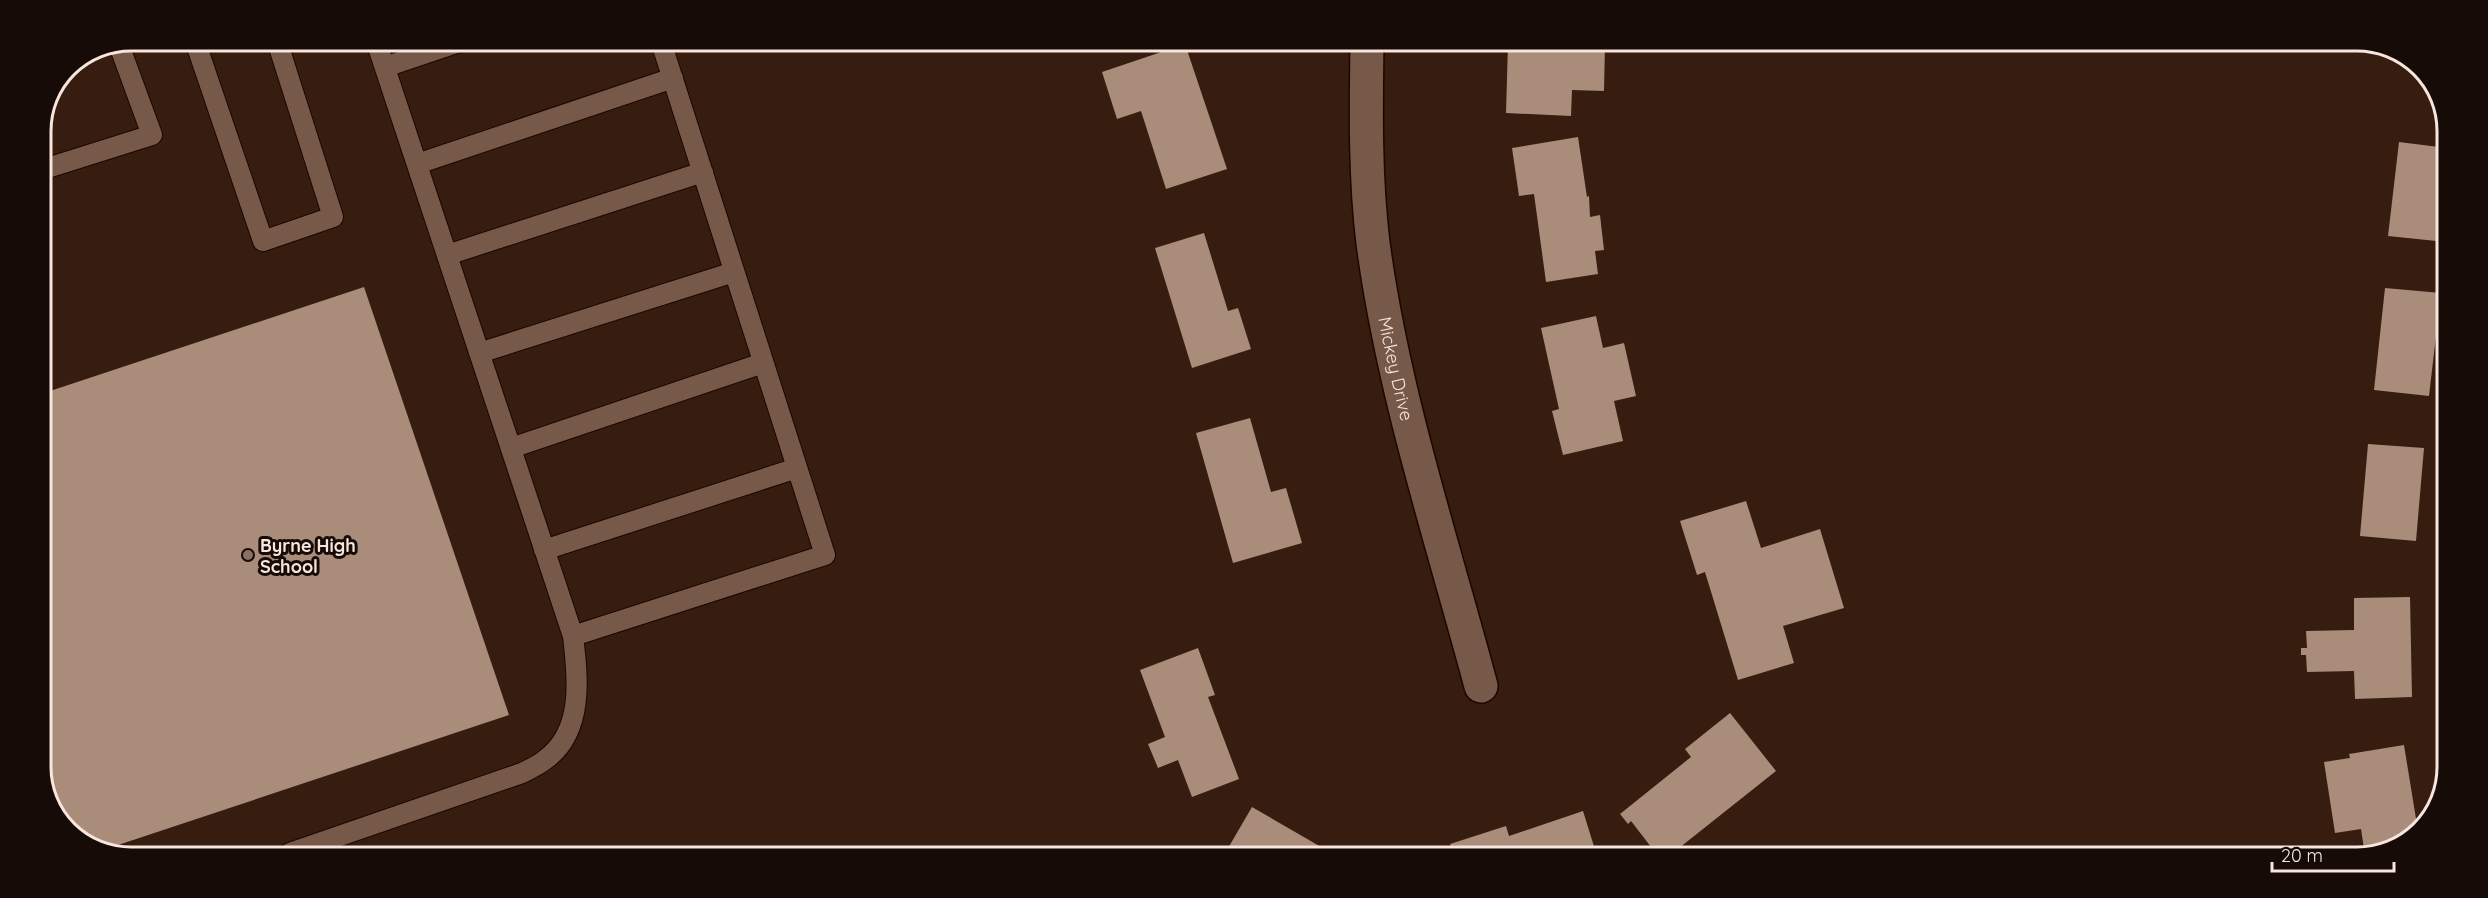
<svg xmlns="http://www.w3.org/2000/svg" width="2488" height="898" font-family="Quicksand,sans-serif">
<style>
.building{fill:#a98c79}
.lines{fill:none;stroke-linecap:round;stroke-linejoin:round}
.lane-casing{stroke:#1d0600;stroke-width:22}
.street-casing{stroke:#1d0600;stroke-width:36}
.lane{stroke:#77594a;stroke-width:20}
.street{stroke:#77594a;stroke-width:33}
.education-dot{fill:#8d6e63;stroke:#160b06;stroke-width:2}
.labels{text-anchor:middle;dominant-baseline:central;stroke-width:6;stroke-linejoin:round;paint-order:stroke}
.street-label{font-size:18px;fill:#f8e6de;stroke:#160b06}
.poi-label{font-size:18px;font-weight:bold;fill:#f8e6de;stroke:#160b06;text-anchor:start}
.rim{fill:none;stroke:#f8e6de;stroke-width:3}
</style>
<rect width="100%" height="100%" fill="#361d10"/>
<path class="building" d="M1508,43L1605,44L1604,91L1572,90L1571,116L1506,113Z
M1185,44L1227,169L1166,189L1141,111L1117,119L1102,72Z
M1578,137L1587,197L1589,196L1590,217L1600,215L1604,250L1595,251L1598,274L1546,282L1534,194L1519,196L1512,148Z
M2399,142L2447,148L2446,242L2388,236Z
M1204,233L1228,311L1238,308L1251,349L1192,368L1155,248Z
M364,287L509,715L100,851L59,823L41,774V394Z
M2385,288L2441,293L2429,396L2374,390Z
M1596,316L1603,348L1624,343L1636,396L1614,401L1623,441L1563,455L1552,411L1559,409L1541,328Z
M1250,418L1271,492L1286,488L1302,543L1233,563L1196,433Z
M2368,444L2424,448L2416,541L2360,536Z
M1746,501L1761,548L1820,529L1844,608L1783,626L1794,663L1738,680L1705,572L1697,575L1680,521Z
M2410,597L2412,697L2355,699L2354,671L2307,672L2306,655H2301V648H2307L2306,631L2354,630V598Z
M1198,648L1215,695L1208,697L1239,779L1192,797L1178,760L1158,768L1148,744L1165,737L1140,670Z
M1730,713L1776,771L1669,856H1658L1631,821L1628,824L1620,814L1691,757L1685,749Z
M2404,745L2418,831L2412,839L2365,855L2361,829L2335,833L2324,762L2350,758L2349,754Z
M1252,807L1335,855H1224Z
M1583,811L1597,856H1454L1450,844L1506,826L1509,836Z"/>
<g class="lines">
<defs>
<path id="lane" d="M195,41L263,241L333,217L277,41
M385,67L462,41
M417,164L673,78
M41,170L152,135L119,45
M447,255L703,172
M479,353L734,272
M511,448L763,363
M544,550L797,468
M573,636L825,555L661,42
M290,853L522,773C530,769 539,765 546,759C584,731 578,677 573,636L376,41"/>
<g id="street">
<path id="s1" d="M1367,43C1366,109 1365,178 1373,243C1393,393 1442,540 1481,686"/>
</g>
</defs>
<use href="#lane" class="lane-casing"/>
<use href="#street" class="street-casing"/>
<use href="#lane" class="lane"/>
<use href="#street" class="street"/>
</g>
<circle class="education-dot" cx="248" cy="555" r="6"/>
<g class="labels">
<g class="street-label">
<text stroke="none"><textPath href="#s1" startOffset="328">Mickey Drive</textPath></text>
</g>
<g class="poi-label">
<text x="260" y="545">Byrne High<tspan x="260" dy="21">School</tspan></text>
</g>
</g>
<path d="M0 0H2488V898H0ZM131 51H2357A80 80 0 0 1 2437 131V767A80 80 0 0 1 2357 847H131A80 80 0 0 1 51 767V131A80 80 0 0 1 131 51Z" fill="#160b06" fill-rule="evenodd"/>
<path class="rim" d="M131 51H2357A80 80 0 0 1 2437 131V767A80 80 0 0 1 2357 847H131A80 80 0 0 1 51 767V131A80 80 0 0 1 131 51Z"/>
<path d="M2272 862v9h122v-9" fill="none" stroke="#f8e6de" stroke-width="3"/>
<text x="2281" y="862" font-size="18" fill="#f8e6de" stroke="#160b06" stroke-width="4.5" paint-order="stroke">20 m</text>
</svg>
